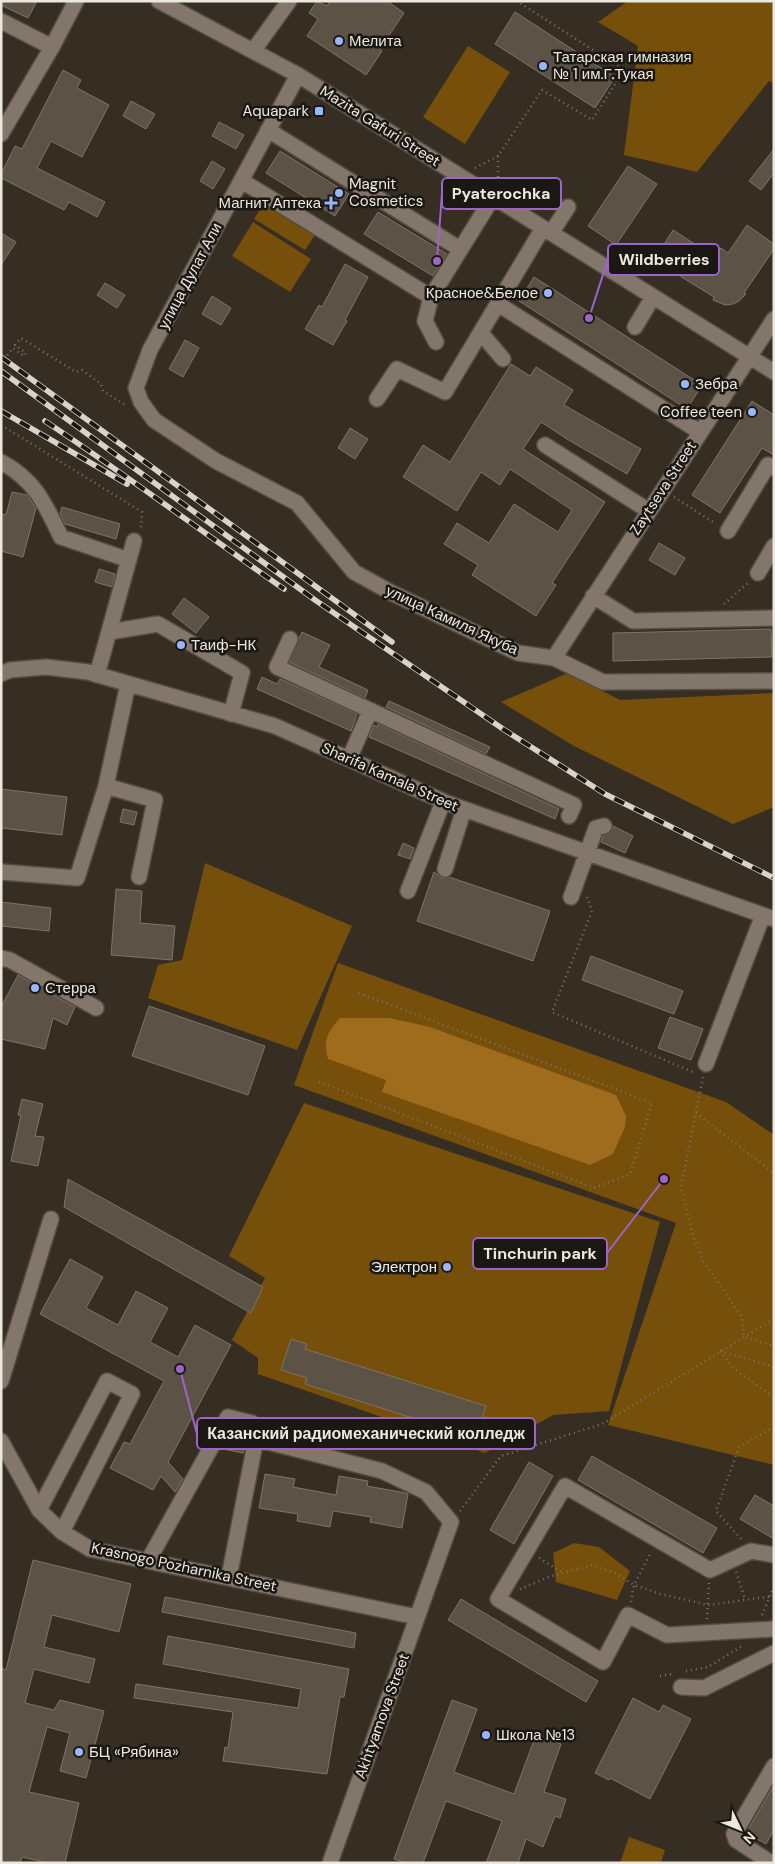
<svg xmlns="http://www.w3.org/2000/svg" width="775" height="1864" font-family="'DM Sans',sans-serif">
<style>
.green{fill:#764f0a}
.water{fill:#9e6c1c}
.building{fill:#5c5346;stroke:#7e7467}
.lines{fill:none;stroke-linecap:round;stroke-linejoin:round}
.minor-casing{stroke:#544c43;stroke-width:18}
.path{stroke:#7c746a;stroke-width:2.5;stroke-dasharray:1 4;stroke-linecap:butt}
.minor{stroke:#82776a;stroke-width:15}
.rail-casing{stroke:#d9d3cb;stroke-width:5.5}
.rail{stroke:#1b1712;stroke-width:4;stroke-dasharray:11;stroke-linecap:butt}
.poi-dot{fill:#97b6fd;stroke:#1b1712;stroke-width:2}
.labels{text-anchor:middle;dominant-baseline:central;stroke-width:5;stroke-linejoin:round;paint-order:stroke}
.poi-label{font-size:15px;fill:#ece7df;stroke:#1b1712;text-anchor:start}
.street-label{font-size:15px;fill:#ece7df;stroke:#1b1712}
.leader{fill:none;stroke:#9d64c9;stroke-width:2}
.callout-dot{fill:#9d64c9;stroke:#1b1712;stroke-width:2}
.callout{fill:#1b1712;stroke:#9d64c9;stroke-width:2}
.callout-label{font-size:16px;text-anchor:middle;font-weight:bold;fill:#ece7df}
</style>
<rect width="100%" height="100%" fill="#372e23"/>
<path class="green" d="M628,1H774V84L769,81L697,172L624,155L638,46L598,22Z
M468,46L510,72L465,144L423,117Z
M264,203L315,235L305,250L254,219Z
M253,222L311,259L290,292L232,256Z
M568,673L620,700L774,693V807L733,824L574,746L501,702Z
M205,863L352,926L297,1050L148,998L158,965L182,960Z
M338,963L726,1102L774,1135V1465L608,1425L676,1223L294,1085Z
M304,1103L660,1222L609,1411L553,1415L485,1453L258,1374V1358L232,1340L265,1278L229,1256Z
M574,1543L599,1547L630,1571L617,1600L556,1582L553,1553Z
M629,1837L665,1850L661,1863H620Z"/>
<path class="water" d="M340,1018H389L430,1027L616,1095L626,1116L625,1127L613,1154L590,1165L382,1092L386,1080L328,1059C323,1040 327,1033 340,1018Z"/>
<path class="building" d="M1,1H37L28,18L1,5Z
M317,1L327,6L330,1H387L404,13L380,49L382,51L366,75L307,36L318,19L309,13Z
M515,12L615,77L595,108L495,44Z
M63,70L81,80L77,88L109,105L82,157L51,141L37,168L105,202L97,217L69,202L64,210L1,178V174L15,146L22,149Z
M131,101L155,114L146,129L123,116Z
M219,122L244,135L236,149L212,136Z
M774,149V173L761,190L749,181Z
M280,151L349,194L335,216L266,173Z
M212,161L225,169L213,189L200,181Z
M628,166L657,184L616,245L588,226Z
M378,212L447,254L433,276L364,234Z
M747,225L774,244V249L744,293L746,294L739,301L733,304L725,305L713,300L714,297L654,260L673,230L715,257L721,248L728,253Z
M1,233L16,242L1,265Z
M345,264L368,277L345,320L347,321L333,345L305,329L319,305L322,307Z
M534,277L702,385L687,409L519,301Z
M105,283L125,295L117,308L97,295Z
M212,296L231,308L221,325L202,314Z
M185,340L199,348L183,377L169,369Z
M511,364L530,376L536,367L573,390L564,405L641,449L627,474L567,439L541,422L523,449L605,502L552,583L556,585L536,616L472,575L478,565L444,544L457,523L489,543L514,504L558,532L572,510L510,469L500,485L481,472L457,511L403,477L423,445L450,462Z
M752,401L774,415V455L762,448L720,513L692,495Z
M350,428L368,439L355,459L338,448Z
M12,492L27,495L36,508L23,557L1,551V514L6,515Z
M62,507L120,524L116,539L65,524L60,514Z
M659,543L685,558L675,575L649,560Z
M99,569L115,574L112,587L95,582Z
M184,598L209,617L196,633L172,614Z
M771,629L772,657L613,661V633Z
M302,632L330,645L319,667L368,690L365,698L289,662Z
M262,677L277,684L280,679L357,714L351,731L257,689Z
M389,701L490,747L486,754L386,707Z
M378,724L559,809L555,819L369,737L374,725L377,727Z
M1,789L67,797L62,835L1,828Z
M123,809L137,812L134,825L120,822Z
M613,826L633,836L625,853L601,842L603,836L611,832Z
M403,843L414,848L410,859L398,855Z
M434,872L442,878L449,877L550,911L533,961L417,921Z
M116,889L142,891L140,923L175,926L172,960L111,955Z
M1,902L51,908L49,931L1,926Z
M591,956L683,991L674,1014L582,980Z
M18,975L75,1007L67,1025L53,1018L45,1049L1,1039V1007Z
M149,1006L265,1046L248,1095L132,1056Z
M670,1017L703,1029L691,1060L658,1048Z
M22,1099L43,1104L35,1136L44,1137L38,1166L11,1161L21,1115H18Z
M68,1179L263,1287L251,1313L64,1207Z
M70,1259L103,1277L86,1308L118,1325L136,1291L168,1308L150,1342L178,1357L195,1325L231,1345L168,1462L183,1479L175,1492L161,1476L153,1490L110,1468L124,1442L130,1444L164,1381L40,1314Z
M291,1339L307,1344L305,1349L486,1406L476,1438L305,1384L307,1378L281,1370Z
M230,1432L245,1436L246,1439L243,1453L223,1449Z
M592,1456L717,1528L703,1553L578,1480Z
M529,1462L553,1476L514,1544L490,1530Z
M265,1474L295,1479L293,1487L336,1495L339,1476L368,1481L367,1486L406,1493L408,1494L402,1528L370,1522L371,1517L333,1511L330,1527L297,1521L298,1514L259,1508Z
M755,1495L774,1506V1539L740,1519Z
M33,1560L131,1584L119,1632L52,1615L44,1647L95,1659L89,1683L34,1669L25,1703L54,1710L60,1700L104,1711L86,1778L60,1771L70,1733L47,1727L29,1792L79,1803L65,1863H48L22,1857L20,1863H1V1668L6,1670Z
M165,1597L356,1633L354,1648L162,1612Z
M461,1599L598,1681L586,1702L448,1620Z
M168,1636L349,1669L344,1697H340L327,1774L223,1761L225,1747L228,1748L233,1712L134,1698L136,1684L298,1708L301,1689L163,1664Z
M633,1698L659,1712L663,1705L691,1719L650,1799L610,1778L609,1780L595,1773Z
M452,1700L477,1709L454,1772L514,1794L536,1735L561,1744L544,1792L566,1799L560,1818L555,1816L543,1847L526,1839L518,1863H486L502,1821L446,1801L423,1863H406L394,1859Z
M774,1785V1830L766,1844L746,1833Z"/>
<g class="lines">
<defs>
<path id="minor" d="M159,1L298,75L774,372
M1,21L52,47
M253,51L289,1
M298,75L150,350L136,388L141,402L154,420L216,461L297,503L354,572L392,593L518,653L554,658L603,682L774,681
M268,130L460,249
M1,134L52,47L76,1
M242,181L431,297L493,197
M551,233L568,207
M431,297L425,321L436,342
M498,304L700,432
M635,327L653,297
M481,333L503,359
M377,399L397,369L445,392L543,228
M545,445L649,511
M1,462C35,480 45,504 61,537L129,560
M728,531L768,465L774,468
M758,573L774,546
M593,596L633,621L774,618
M109,632L158,624L242,673L231,714
M290,639L277,667L574,805L569,816
M554,658L774,319
M1,674L10,670L46,667L88,672L275,726L447,803L774,919
M97,675L134,541
M349,759L370,711
M106,786L155,800L139,877
M445,869L464,809
M1,872L77,878L106,786L128,684
M408,891L443,802
M571,897L596,828L604,826
M1,958L10,960L96,1008
M706,1064L763,915
M1,1381L51,1219
M1,1441L39,1510L62,1532L90,1549L417,1617
M39,1510L107,1381L132,1394L62,1532
M774,1555L751,1551L710,1570L565,1486L498,1599L603,1662L628,1615L667,1635L774,1629
M148,1561L228,1417L252,1423L256,1439L382,1471L426,1492L451,1522L330,1863
M229,1577L256,1439
M681,1687L704,1688L774,1653
M771,1863L736,1840L734,1834L774,1766"/>
</defs>
<use href="#minor" class="minor-casing"/>
<path class="path" d="M498,156V182
M475,168L498,156L542,90L592,120L624,70L517,1
M1,363L13,348L24,356L26,353L15,345L21,338L76,372L82,370L101,384L103,391L127,406
M1,425L142,512L141,528
M674,497L716,524
M724,604L748,583
M587,897L592,911L552,1012L695,1073
M703,1077L681,1187L694,1239L704,1262L742,1317L744,1337L774,1346
M319,1082L594,1188L630,1174L652,1103L356,992
M696,1113L774,1173
M720,1351L734,1369L774,1397
M720,1351L774,1367
M460,1511L501,1456L602,1424L774,1319
M741,1539L716,1511L739,1447L774,1427
M539,1558L563,1573
M736,1572L745,1599
M520,1589L549,1577L592,1565L617,1574L634,1585L661,1594L708,1605L774,1596
M631,1602L634,1585L651,1552
M762,1615L774,1586
M707,1619L709,1582
M686,1671L708,1667L742,1646
M660,1676L673,1674"/>
<use href="#minor" class="minor"/>
<defs>
<path id="rail" d="M1,357L392,642
M1,371L315,600L503,729L605,794L774,878
M1,411L127,484
M45,421C126,475 204,533 284,589"/>
</defs>
<use href="#rail" class="rail-casing"/>
<use href="#rail" class="rail"/>
</g>
<g class="poi-dot">
<circle cx="339" cy="41" r="5"/>
<circle cx="543" cy="66" r="5"/>
<rect x="314" y="106" width="10" height="10" rx="2.5"/>
<circle cx="339" cy="193" r="5"/>
<path d="M328.5 195.5h5v5h5v5h-5v5h-5v-5h-5v-5h5z"/>
<circle cx="548" cy="293" r="5"/>
<circle cx="685" cy="384" r="5"/>
<circle cx="752" cy="412" r="5"/>
<circle cx="181" cy="645" r="5"/>
<circle cx="35" cy="988" r="5"/>
<circle cx="447" cy="1267" r="5"/>
<circle cx="486" cy="1735" r="5"/>
<circle cx="79" cy="1752" r="5"/>
</g>
<g class="labels">
<g class="poi-label">
<text x="349" y="41">Мелита</text>
<text x="553" y="57">Татарская гимназия<tspan x="553" dy="17">№ 1 им.Г.Тукая</tspan></text>
<text x="309" y="111" text-anchor="end">Aquapark</text>
<text x="349" y="184">Magnit<tspan x="349" dy="17">Cosmetics</tspan></text>
<text x="321" y="203" text-anchor="end">Магнит Аптека</text>
<text x="538" y="293" text-anchor="end">Красное&amp;Белое</text>
<text x="695" y="384">Зебра</text>
<text x="742" y="412" text-anchor="end">Coffee teen</text>
<text x="191" y="645">Таиф-НК</text>
<text x="45" y="988">Стерра</text>
<text x="437" y="1267" text-anchor="end">Электрон</text>
<text x="496" y="1735">Школа №13</text>
<text x="89" y="1752">БЦ «Рябина»</text>
</g>
<g class="street-label">
<text transform="translate(380 126) rotate(32)">Mazita Gafuri Street</text>
<text transform="translate(190 276) rotate(-62)">улица Дулат Али</text>
<text transform="translate(663 488) rotate(-57)">Zaytseva Street</text>
<text transform="translate(452 620) rotate(25)">улица Камиля Якуба</text>
<text transform="translate(390 777) rotate(24)">Sharifa Kamala Street</text>
<text transform="translate(184 1567) rotate(12)">Krasnogo Pozharnika Street</text>
<text transform="translate(382 1716) rotate(-70)">Akhtyamova Street</text>
</g>
</g>
<path class="leader" d="M437 261L442 193M589 318L608 259M664 1179L607 1253M180 1369L197 1434"/>
<g class="callout-dot">
<circle cx="437" cy="261" r="5"/>
<circle cx="589" cy="318" r="5"/>
<circle cx="664" cy="1179" r="5"/>
<circle cx="180" cy="1369" r="5"/>
</g>
<g class="callout">
<rect x="442" y="178" width="119" height="31" rx="5"/>
<rect x="608" y="244" width="111" height="31" rx="5"/>
<rect x="473" y="1238" width="134" height="31" rx="5"/>
<rect x="197" y="1418" width="338" height="31" rx="5"/>
</g>
<g class="callout-label">
<text x="501" y="199">Pyaterochka</text>
<text x="664" y="265">Wildberries</text>
<text x="540" y="1259">Tinchurin park</text>
<text x="366" y="1439">Казанский радиомеханический колледж</text>
</g>
<rect width="775" height="1864" fill="none" stroke="#ece7df" stroke-width="5"/>
<g transform="translate(740 1829) rotate(133)" stroke="#1b1712" stroke-width="4" paint-order="stroke">
<path d="M0-4L9 19L0 12L-9 19Z" fill="#ece7df"/>
<text y="-8" font-size="14" font-weight="bold" text-anchor="middle" fill="#ece7df">N</text>
</g>
</svg>
